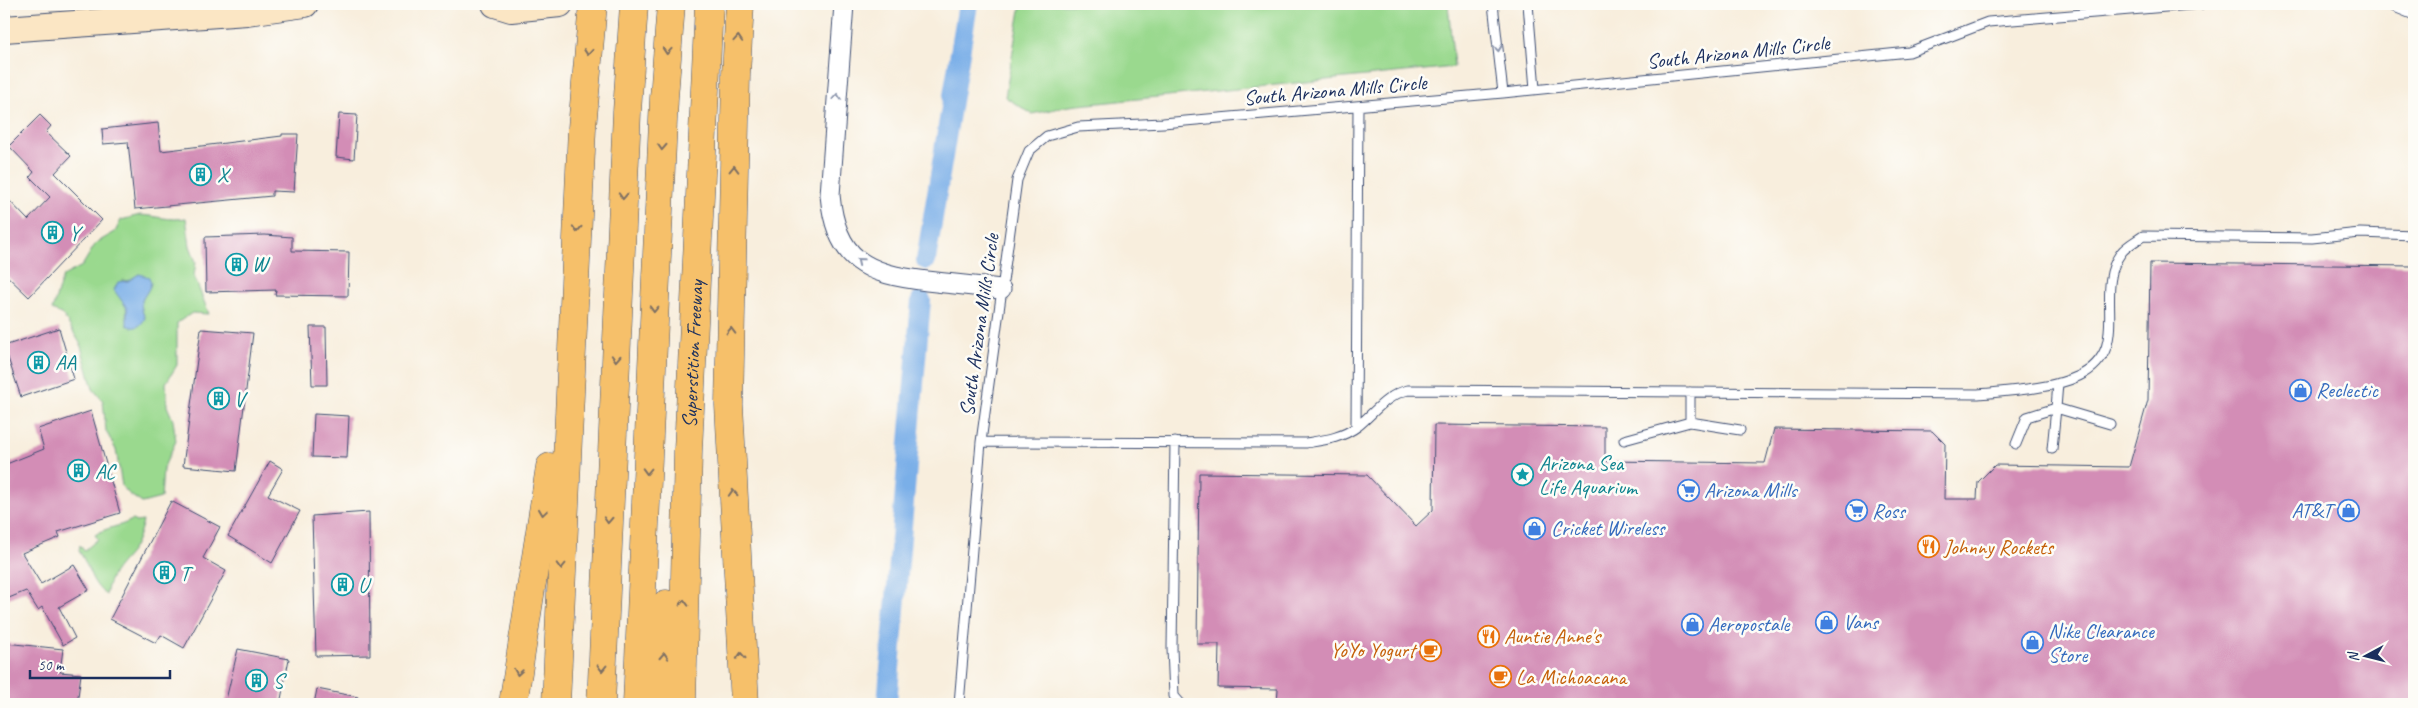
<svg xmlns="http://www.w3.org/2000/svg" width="2418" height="708" font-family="Caveat,sans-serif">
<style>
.green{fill:#9ad98e;stroke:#5a8476;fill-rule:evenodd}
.water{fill:#7aafe8;stroke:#4a6fa3}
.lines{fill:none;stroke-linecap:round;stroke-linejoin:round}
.canal{stroke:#7aafe8;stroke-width:20}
.building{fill:#d38db6}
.service-casing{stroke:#3c4c71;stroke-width:11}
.minor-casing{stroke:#3c4c71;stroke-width:21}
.secondary-casing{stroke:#3c4c71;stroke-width:28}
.motorway-casing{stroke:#3c4c71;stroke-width:29}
.service{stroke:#fff;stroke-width:9}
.minor{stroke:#fff;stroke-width:19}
.secondary{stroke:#fbe6c4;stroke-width:26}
.motorway{stroke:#f6c06b;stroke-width:28}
.oneway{stroke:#7e7064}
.oneway2{stroke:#8d97ae}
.labels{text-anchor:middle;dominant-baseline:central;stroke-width:5;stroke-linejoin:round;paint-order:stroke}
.street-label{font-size:21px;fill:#1b2f5e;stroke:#fdfcf7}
.culture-label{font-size:21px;fill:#0d838f;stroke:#fdfcf7;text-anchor:start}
.shop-label{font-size:21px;fill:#366cbe;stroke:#fdfcf7;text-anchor:start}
.food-label{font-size:21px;fill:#c56008;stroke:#fdfcf7;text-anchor:start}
</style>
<rect width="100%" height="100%" fill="#fdfcf7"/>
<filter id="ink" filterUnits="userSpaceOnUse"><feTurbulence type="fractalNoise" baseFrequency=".02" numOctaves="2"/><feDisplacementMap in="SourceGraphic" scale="10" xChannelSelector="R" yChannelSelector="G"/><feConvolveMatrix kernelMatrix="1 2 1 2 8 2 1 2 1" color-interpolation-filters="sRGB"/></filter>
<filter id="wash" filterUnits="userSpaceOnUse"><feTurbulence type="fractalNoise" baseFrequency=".0096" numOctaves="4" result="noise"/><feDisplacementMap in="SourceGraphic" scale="20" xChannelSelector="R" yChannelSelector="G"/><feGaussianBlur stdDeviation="1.12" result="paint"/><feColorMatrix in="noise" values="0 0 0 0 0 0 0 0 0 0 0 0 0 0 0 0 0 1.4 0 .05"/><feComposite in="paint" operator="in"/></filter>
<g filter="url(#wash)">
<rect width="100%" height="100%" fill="#f8eedd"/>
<path class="green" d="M1021,4H1448L1454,67L1069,106L1032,114L1005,97Z
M140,215C156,216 170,221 186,218L190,246L196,262L194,276L209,314L192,313L177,323V365L166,383L167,406L173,420L176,441L163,469L161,498L142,503L129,494L122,486L116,450L106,431L103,401L93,389L80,343L63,315L52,310L63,276L82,266L96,243L115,232L121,220ZM139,274L151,283C146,299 136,298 145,318H126C128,307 123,293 123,280L128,281Z
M132,520L136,522L143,521C140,532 137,544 129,554C115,570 110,574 106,595C89,581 91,569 79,551L80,545L84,551L98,539L95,535C106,527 120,527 132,520Z"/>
<path class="water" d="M139,274L149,277L151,283C146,299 136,298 145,318C141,326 136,330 127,325V308L114,290L118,282L128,281Z"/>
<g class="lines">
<path class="canal" d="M926,260L968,4
M887,704L921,300"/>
</g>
<g id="blocks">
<path class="building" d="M339,114L357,115L354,159L336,157Z
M40,115L51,126L46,132L71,156L55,173L102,220L29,297L4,273V195L28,220L50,197L30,177L34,172L9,146Z
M158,123L161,151L282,136V134H298L294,192L272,191V196L135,209L128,142L103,144L102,129Z
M265,235L292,237V251L349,252L348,296L275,295L276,290L206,292L205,237Z
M2150,263L2414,266V704H1277L1278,689L1218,688L1219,644H1197L1199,473L1367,475L1416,526L1433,510L1434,425L1605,427V461L1765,463L1774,429L1932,431L1945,444L1944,499H1977L1978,482L1995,465L2129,467L2148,400Z
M310,327H326L327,385H312Z
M59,328L74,379L21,397L4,346Z
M201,329L253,333L236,471L183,466Z
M91,411L120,513L58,532L60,537L22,553L41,584L74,565L89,590L59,607L75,638L63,645L42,607L38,610L26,591L4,600V465L44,449L38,429Z
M314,414L349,416L347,458L312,457Z
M270,461L283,469L268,495L300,511L272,563L228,536Z
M171,501L220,527L203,558L226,571L184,648L161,635L156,643L110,619Z
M369,512L370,655L316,656L312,516Z
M5,643L63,649L60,672L81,674L77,704H4Z
M238,649L289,659L280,704H225Z
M317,689L358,697L357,704H314Z"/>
</g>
</g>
<g filter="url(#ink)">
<use href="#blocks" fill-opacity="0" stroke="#3c4c71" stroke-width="1"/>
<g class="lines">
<defs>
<path id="service" d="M1493,4L1503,93
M1528,4L1535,89
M2387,4L2414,15
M2058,383L2056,408L2110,424
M1690,422L1740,430
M1356,427L1358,106
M1624,440L1690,422V392
M981,442L1306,443C1325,440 1342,438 1358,426C1374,413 1386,395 1408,390L1978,394C2008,391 2052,389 2079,376C2134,349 2092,292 2121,253C2126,246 2136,241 2143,236L2312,238L2360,233L2414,235
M1175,442L1172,648L1174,696L1181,704
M2016,444L2027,417L2056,408L2052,449
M959,704L981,442L1017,180L1029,151L1047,136L1078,127L1163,123L1503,93L1909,52L1988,22L2202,4"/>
<path id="minor" d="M844,4L830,195C836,261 867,274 927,281C952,284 976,286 1001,289"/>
<path id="secondary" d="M495,4L511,9L560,4
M4,29L247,12L305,4"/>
<g id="motorway">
<path d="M740,4L736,74L729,405L745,704"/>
<path d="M513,704L550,467"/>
<path d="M556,704L582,128L593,4"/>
<path d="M601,704L627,112L634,4"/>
<path d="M637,704L664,98L671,4"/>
<path d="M661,704L666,604"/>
<path id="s1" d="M682,704L688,451L709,4"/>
</g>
</defs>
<use href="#service" class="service-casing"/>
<use href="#minor" class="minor-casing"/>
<use href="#secondary" class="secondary-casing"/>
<use href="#motorway" class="motorway-casing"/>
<use href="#service" class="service"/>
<use href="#minor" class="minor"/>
<use href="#secondary" class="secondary"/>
<use href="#motorway" class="motorway"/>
</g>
<defs><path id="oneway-chevron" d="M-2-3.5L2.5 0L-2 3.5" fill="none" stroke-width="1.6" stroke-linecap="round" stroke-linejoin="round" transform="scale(1.25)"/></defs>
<g class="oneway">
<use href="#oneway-chevron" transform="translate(738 39) rotate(-86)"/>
<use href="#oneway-chevron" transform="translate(667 51) rotate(94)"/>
<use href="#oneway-chevron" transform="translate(588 52) rotate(95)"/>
<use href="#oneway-chevron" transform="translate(662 147) rotate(93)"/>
<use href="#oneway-chevron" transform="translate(734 169) rotate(-89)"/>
<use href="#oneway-chevron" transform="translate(623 196) rotate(93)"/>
<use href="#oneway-chevron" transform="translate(577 229) rotate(93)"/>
<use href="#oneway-chevron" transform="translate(654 309) rotate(92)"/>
<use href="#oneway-chevron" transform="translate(731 331) rotate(-89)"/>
<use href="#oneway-chevron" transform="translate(616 358) rotate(93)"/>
<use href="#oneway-chevron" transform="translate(647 471) rotate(92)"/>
<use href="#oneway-chevron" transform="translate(733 493) rotate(-93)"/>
<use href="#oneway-chevron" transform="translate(543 512) rotate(98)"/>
<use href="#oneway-chevron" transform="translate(608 520) rotate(93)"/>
<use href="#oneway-chevron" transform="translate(561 566) rotate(92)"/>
<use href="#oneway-chevron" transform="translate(684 603) rotate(-89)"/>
<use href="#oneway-chevron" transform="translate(664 656) rotate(-87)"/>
<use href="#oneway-chevron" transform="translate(741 656) rotate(-93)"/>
<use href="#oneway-chevron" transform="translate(602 668) rotate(91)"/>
<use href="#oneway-chevron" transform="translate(518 672) rotate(99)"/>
</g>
<g class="oneway2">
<use href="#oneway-chevron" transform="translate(1498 48) rotate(84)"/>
<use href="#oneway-chevron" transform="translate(837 97) rotate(-86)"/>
<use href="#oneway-chevron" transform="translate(860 261) rotate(-141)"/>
</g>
</g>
<defs>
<symbol id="building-ring" viewBox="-11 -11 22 22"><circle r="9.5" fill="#fdfcf7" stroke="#0f9aa8" stroke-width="1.5"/><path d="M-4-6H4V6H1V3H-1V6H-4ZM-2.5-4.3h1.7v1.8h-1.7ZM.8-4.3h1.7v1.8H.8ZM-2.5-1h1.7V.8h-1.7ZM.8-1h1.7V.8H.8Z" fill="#0f9aa8"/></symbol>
<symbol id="shop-ring" viewBox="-11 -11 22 22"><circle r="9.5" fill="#fdfcf7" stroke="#3f7fe0" stroke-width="1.5"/><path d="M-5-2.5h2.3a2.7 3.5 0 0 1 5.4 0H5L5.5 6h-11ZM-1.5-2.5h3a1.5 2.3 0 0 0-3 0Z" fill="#3f7fe0"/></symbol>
<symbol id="sight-ring" viewBox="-11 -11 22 22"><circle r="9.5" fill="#fdfcf7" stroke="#0f9aa8" stroke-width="1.5"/><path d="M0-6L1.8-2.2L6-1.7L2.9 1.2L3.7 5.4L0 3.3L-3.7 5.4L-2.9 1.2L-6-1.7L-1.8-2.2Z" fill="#0f9aa8"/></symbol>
<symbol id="supermarket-ring" viewBox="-11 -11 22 22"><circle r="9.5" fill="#fdfcf7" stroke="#3f7fe0" stroke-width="1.5"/><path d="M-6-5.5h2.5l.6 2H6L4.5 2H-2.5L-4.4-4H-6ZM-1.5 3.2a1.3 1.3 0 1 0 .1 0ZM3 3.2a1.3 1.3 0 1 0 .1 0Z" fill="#3f7fe0"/></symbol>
<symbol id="restaurant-ring" viewBox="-11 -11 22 22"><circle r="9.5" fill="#fdfcf7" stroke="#e8710a" stroke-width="1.5"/><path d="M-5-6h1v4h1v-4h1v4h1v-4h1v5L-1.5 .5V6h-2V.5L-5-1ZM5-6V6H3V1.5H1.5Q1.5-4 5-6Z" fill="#e8710a"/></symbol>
<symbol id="cafe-ring" viewBox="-11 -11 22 22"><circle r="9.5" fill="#fdfcf7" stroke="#e8710a" stroke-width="1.5"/><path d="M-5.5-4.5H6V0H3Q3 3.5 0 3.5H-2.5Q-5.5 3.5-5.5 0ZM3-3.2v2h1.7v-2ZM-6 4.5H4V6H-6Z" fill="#e8710a"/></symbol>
</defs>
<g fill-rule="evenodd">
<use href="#building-ring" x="188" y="162" width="25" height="25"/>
<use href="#building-ring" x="40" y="220" width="25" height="25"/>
<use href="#building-ring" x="224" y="252" width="25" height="25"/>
<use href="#building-ring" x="26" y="350" width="25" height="25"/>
<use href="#shop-ring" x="2288" y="378" width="25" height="25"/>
<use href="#building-ring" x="206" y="386" width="25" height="25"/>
<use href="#building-ring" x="66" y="458" width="25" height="25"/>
<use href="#sight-ring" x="1510" y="462" width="25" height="25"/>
<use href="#supermarket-ring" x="1676" y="478" width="25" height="25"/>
<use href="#shop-ring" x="2336" y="498" width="25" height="25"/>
<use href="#supermarket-ring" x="1844" y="498" width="25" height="25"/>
<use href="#shop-ring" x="1522" y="516" width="25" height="25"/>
<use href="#restaurant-ring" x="1916" y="534" width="25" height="25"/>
<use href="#building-ring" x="152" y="560" width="25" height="25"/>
<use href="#building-ring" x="330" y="572" width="25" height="25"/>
<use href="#shop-ring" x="1814" y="610" width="25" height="25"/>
<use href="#shop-ring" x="1680" y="612" width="25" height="25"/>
<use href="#restaurant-ring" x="1476" y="624" width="25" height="25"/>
<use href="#shop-ring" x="2020" y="630" width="25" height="25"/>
<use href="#cafe-ring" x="1418" y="638" width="25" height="25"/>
<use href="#cafe-ring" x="1488" y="664" width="25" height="25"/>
<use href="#building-ring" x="244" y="668" width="25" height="25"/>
</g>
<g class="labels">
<g class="street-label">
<text transform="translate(1738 52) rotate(-6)">South Arizona Mills Circle</text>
<text transform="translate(1335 90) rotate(-5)">South Arizona Mills Circle</text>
<text transform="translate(979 325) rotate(-82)">South Arizona Mills Circle</text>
<text stroke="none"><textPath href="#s1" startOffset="350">Superstition Freeway</textPath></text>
</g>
<g class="culture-label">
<text x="217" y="175">X</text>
<text x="69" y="233">Y</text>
<text x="252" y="264">W</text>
<text x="55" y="362">AA</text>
<text x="234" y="399">V</text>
<text x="1539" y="463">Arizona Sea<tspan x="1539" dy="24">Life Aquarium</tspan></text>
<text x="95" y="471">AC</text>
<text x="180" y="573">T</text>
<text x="358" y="585">U</text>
<text x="273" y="681">S</text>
</g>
<g class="shop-label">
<text x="2316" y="390">Reclectic</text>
<text x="1704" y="490">Arizona Mills</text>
<text x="2332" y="510" text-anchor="end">AT&amp;T</text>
<text x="1872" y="511">Ross</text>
<text x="1551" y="528">Cricket Wireless</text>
<text x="1843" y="622">Vans</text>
<text x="1708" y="624">Aeropostale</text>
<text x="2048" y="631">Nike Clearance<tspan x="2048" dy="24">Store</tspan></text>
</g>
<g class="food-label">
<text x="1944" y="547">Johnny Rockets</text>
<text x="1504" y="636">Auntie Anne's</text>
<text x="1415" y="650" text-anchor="end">YoYo Yogurt</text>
<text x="1516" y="677">La Michoacana</text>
</g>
</g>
<rect width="2418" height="708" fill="none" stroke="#fdfcf7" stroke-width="20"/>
<g transform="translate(2366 656) rotate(263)" stroke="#fdfcf7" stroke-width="4" paint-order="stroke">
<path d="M0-4L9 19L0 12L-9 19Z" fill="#1b2f5e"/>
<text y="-8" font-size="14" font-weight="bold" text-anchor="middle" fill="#1b2f5e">N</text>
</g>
<path d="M30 670v8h140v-8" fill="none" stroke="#1b2f5e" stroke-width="2.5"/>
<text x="38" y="670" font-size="15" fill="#1b2f5e" stroke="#fdfcf7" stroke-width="4" paint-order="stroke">50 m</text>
</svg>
